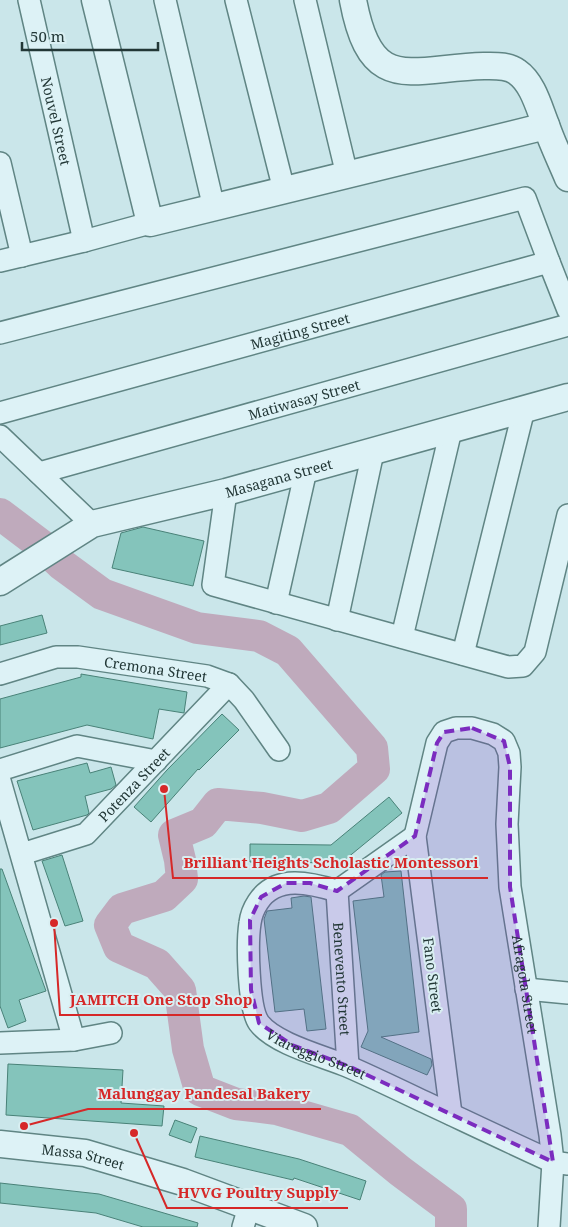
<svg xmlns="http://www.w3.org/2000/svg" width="568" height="1227" font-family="'Noto Serif',serif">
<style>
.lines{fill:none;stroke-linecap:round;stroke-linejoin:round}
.river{stroke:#bfaabc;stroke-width:32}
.building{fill:#84c4bb;stroke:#498278}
.minor-casing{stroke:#608584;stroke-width:24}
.tertiary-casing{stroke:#608584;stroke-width:29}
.minor{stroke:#ddf2f6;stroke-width:21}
.tertiary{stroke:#ddf2f6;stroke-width:26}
.marked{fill:#7b2cbf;fill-opacity:0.2;stroke:#7b2cbf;stroke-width:4;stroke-dasharray:10 6;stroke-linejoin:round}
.labels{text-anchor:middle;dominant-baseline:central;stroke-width:4;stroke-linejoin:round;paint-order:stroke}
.street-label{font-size:14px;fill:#223736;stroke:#d9eff2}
.leader{fill:none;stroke:#d62828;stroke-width:2}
.callout-dot{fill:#d62828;stroke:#d9eff2;stroke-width:2}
.callout-label{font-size:15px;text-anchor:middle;font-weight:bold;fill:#d62828;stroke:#d9eff2;stroke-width:4;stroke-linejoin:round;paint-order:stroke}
</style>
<rect width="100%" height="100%" fill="#cae6ea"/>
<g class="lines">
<path class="river" d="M0,514L41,545L61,564L102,594L197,628L259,636L288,651L372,748L374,769L329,808L302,816L262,808L218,804L203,823L174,835L180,860L182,879L164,896L122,909L110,925L119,947L157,964L180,990L188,1049L200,1090L236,1104L277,1109L350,1130L400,1171L451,1209V1227"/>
</g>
<path class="building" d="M143,527L204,541L193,586L112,568L121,533Z
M42,615L47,633L0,645V626Z
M81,674L187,692L184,713L159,709L153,739L87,725L0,748V699L81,677Z
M222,714L239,730L199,770L198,769L151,822L134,807L167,770Z
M87,763L90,773L111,767L116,785L111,789L85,796L89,813L87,815L33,830L17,781Z
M389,797L402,813L341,863L250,862V844L331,845Z
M62,855L83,921L65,926L42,861Z
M0,869H2L46,991L19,1000L26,1021L8,1028L0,1006Z
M401,871L419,1032L381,1037L431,1059L432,1065L427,1075L361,1047L368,1031L353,901L384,897L381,875L385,872Z
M304,896L311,897L326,1029L307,1031L304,1009L275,1012L264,919L267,911L292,908L291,898Z
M8,1064L123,1070L121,1103L164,1106L162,1126L6,1115Z
M175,1120L197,1128L191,1143L169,1135Z
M200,1136L299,1159L366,1181L360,1200L294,1178L293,1180L195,1157Z
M0,1183L99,1194L198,1223L197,1227H143L96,1213L0,1203Z"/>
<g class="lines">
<defs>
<g id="minor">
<path id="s1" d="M29,0L84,241"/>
<path d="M165,0L214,208"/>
<path d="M236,0L284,190"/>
<path d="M305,0L347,175"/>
<path d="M0,163L22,256"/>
<path d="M0,261L84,241L150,223"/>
<path d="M0,333L525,198L549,262"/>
<path id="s2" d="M0,413L549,262L568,310"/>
<path d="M0,436L92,524"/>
<path id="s3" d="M39,473L568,325"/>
<path d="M226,492L213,585L508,667L523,666L535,652L568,515"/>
<path d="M276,603L306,470"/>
<path d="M337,620L373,452"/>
<path d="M402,637L451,430"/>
<path d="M463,654L524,409"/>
<path id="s4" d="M0,674L56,657H78L207,676L229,684L244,700L279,750"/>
<path d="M0,770L77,746L156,761"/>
<path d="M0,781L74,1040"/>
<path id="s5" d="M415,836L337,891C311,883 276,874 258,902C254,908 251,915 250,923C247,942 248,1008 259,1023C275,1044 323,1056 347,1066C370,1076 393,1087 416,1098C461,1119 507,1141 553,1162L568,1164"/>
<path id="s6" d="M22,854L86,834L229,684"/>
<path id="s7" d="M337,891L348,1066"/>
<path d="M526,989L568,993"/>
<path d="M0,1043L74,1040L111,1033"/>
<path id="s8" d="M451,1114L415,836L437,743L444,732L456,728H472L493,734L504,741L509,753L510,767L507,824L510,887L550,1135L553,1162L549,1227"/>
<path d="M243,1227L249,1207"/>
</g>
<g id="tertiary">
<path d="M95,0L150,223L546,126"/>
<path d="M353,0C371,96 409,68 484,66C495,66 508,65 517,72C533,83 539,108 546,125C552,143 561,161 568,178"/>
<path id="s9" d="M0,582L92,524L226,492L568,397"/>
<path id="s10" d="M0,1144L85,1153L183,1182L304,1227"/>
</g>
</defs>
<use href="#minor" class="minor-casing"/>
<use href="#tertiary" class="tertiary-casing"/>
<use href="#minor" class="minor"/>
<use href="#tertiary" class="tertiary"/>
</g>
<path class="marked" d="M472,728L504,741L510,767V887L553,1162L348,1066L292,1045L259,1023L251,990L250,920L261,897L286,883H310L337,891L415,836L437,743L444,732Z"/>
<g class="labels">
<g class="street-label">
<text stroke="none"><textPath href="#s1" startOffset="124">Nouvel Street</textPath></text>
<text stroke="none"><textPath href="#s2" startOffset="311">Magiting Street</textPath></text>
<text stroke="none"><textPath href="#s3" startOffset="275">Matiwasay Street</textPath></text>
<text stroke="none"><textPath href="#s9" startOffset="301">Masagana Street</textPath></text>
<text stroke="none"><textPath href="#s4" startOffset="159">Cremona Street</textPath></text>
<text stroke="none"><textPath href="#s6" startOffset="136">Potenza Street</textPath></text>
<text transform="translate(433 975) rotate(83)">Fano Street</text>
<text stroke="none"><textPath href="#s7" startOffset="88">Benevento Street</textPath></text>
<text stroke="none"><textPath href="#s8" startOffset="698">Afragola Street</textPath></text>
<text stroke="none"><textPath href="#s5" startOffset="372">Viareggio Street</textPath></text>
<text stroke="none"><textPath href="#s10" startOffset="84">Massa Street</textPath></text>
</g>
</g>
<path class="leader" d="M164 789L173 878H488M54 923L60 1015H262M24 1126L88 1109H321M134 1133L167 1208H348"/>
<g class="callout-dot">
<circle cx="164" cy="789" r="5"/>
<circle cx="54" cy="923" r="5"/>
<circle cx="24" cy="1126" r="5"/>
<circle cx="134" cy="1133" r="5"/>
</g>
<g class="callout-label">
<text x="331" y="868">Brilliant Heights Scholastic Montessori</text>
<text x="161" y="1005">JAMITCH One Stop Shop</text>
<text x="204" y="1099">Malunggay Pandesal Bakery</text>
<text x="258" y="1198">HVVG Poultry Supply</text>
</g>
<path d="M22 42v8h136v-8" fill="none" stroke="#223736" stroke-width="2.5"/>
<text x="30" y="42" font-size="15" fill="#223736" stroke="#d9eff2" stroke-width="4" paint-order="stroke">50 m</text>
</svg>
